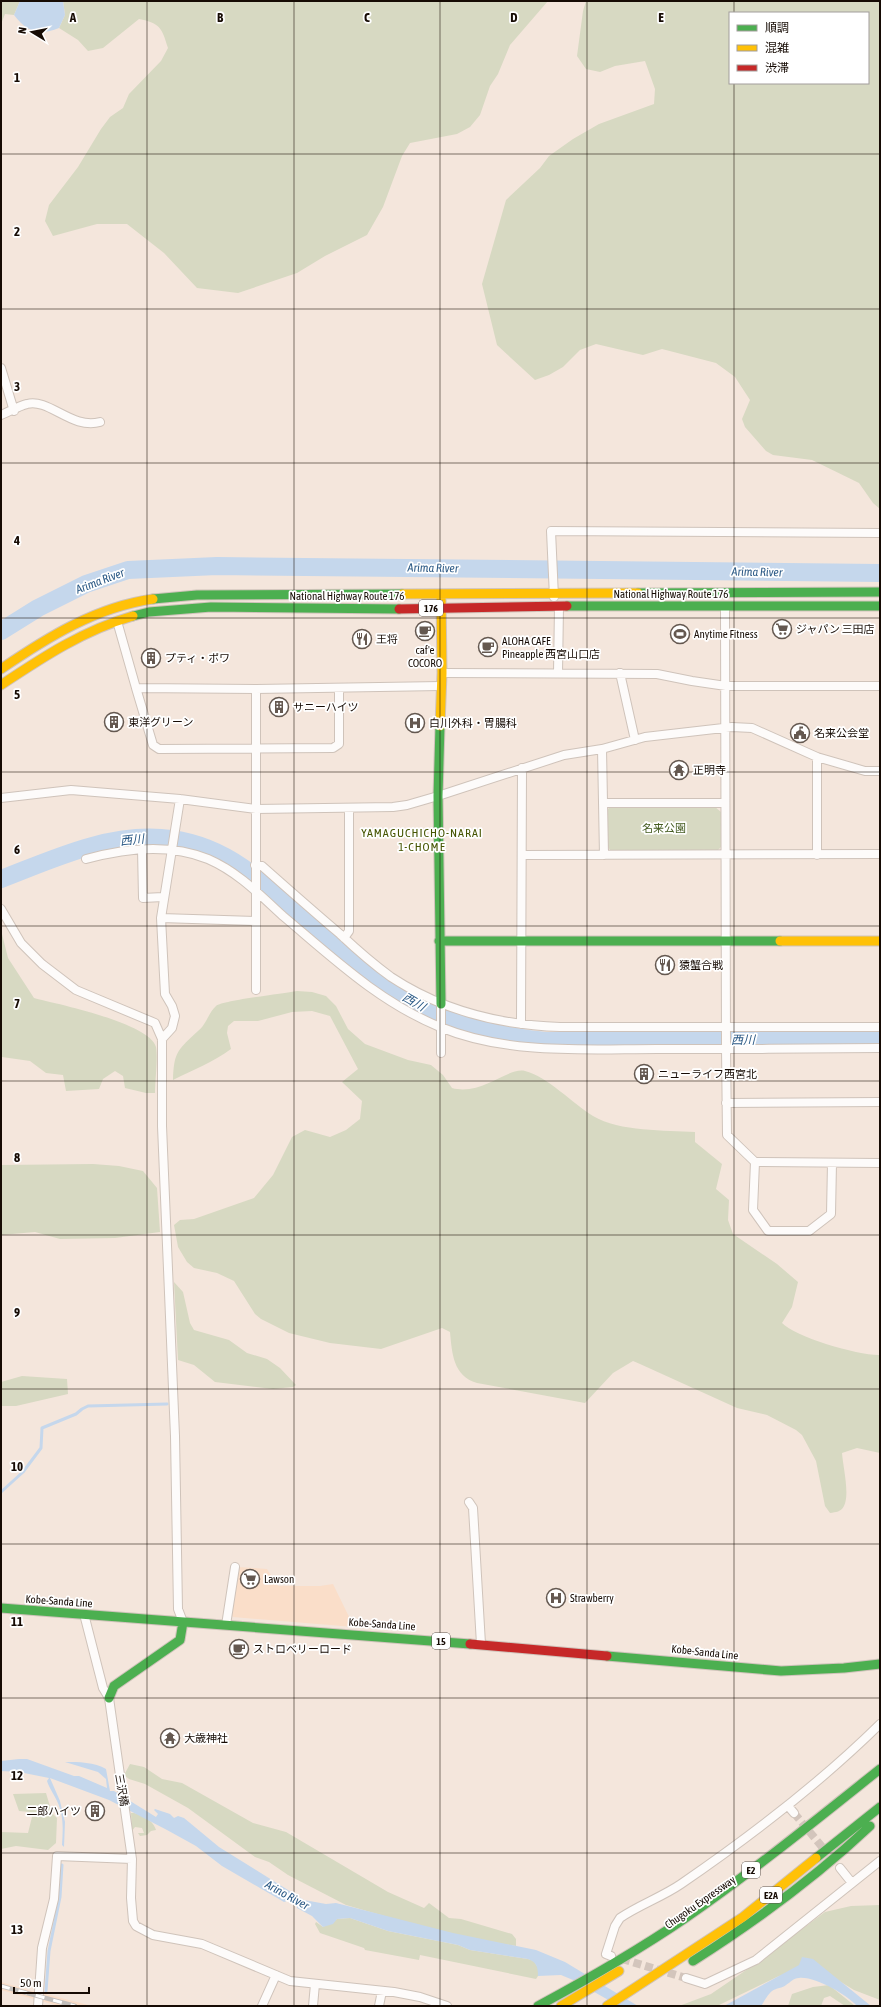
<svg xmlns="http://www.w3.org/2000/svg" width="881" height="2007" font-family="'Asap Condensed','Noto Sans JP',sans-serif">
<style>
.built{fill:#fadec9}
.green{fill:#d7d9c2;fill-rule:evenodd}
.water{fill:#c5d7ec}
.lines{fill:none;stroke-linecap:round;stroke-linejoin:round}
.stream{stroke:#c5d7ec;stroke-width:3}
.river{stroke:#c5d7ec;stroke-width:18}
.street-tunnel{stroke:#d3c5bc;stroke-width:8;stroke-dasharray:8 4;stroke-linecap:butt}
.street-casing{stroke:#cfc3ba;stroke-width:10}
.fast-casing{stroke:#cfc3ba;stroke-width:11}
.slow-casing{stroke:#cfc3ba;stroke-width:11}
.jam-casing{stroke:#cfc3ba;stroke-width:11}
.street{stroke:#fdfbfa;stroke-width:8}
.fast{stroke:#4caf50;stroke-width:9}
.slow{stroke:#ffc107;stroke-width:9}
.jam{stroke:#c62828;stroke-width:9}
.rail-casing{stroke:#c3bfbc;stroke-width:4.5}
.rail{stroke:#fff;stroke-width:3;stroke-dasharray:9;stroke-linecap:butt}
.grid{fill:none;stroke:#160b04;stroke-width:1;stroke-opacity:0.55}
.labels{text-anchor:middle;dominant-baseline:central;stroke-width:3.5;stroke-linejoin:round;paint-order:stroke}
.shield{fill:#fff;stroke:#5c544f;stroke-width:1}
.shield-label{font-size:10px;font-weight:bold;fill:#160b04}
.street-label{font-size:11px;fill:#160b04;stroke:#fff}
.poi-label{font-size:11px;fill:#160b04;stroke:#fff;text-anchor:start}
.park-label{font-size:11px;fill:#445b20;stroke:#fff}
.water-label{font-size:12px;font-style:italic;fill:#2b5985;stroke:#fff}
.neighbourhood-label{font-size:12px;letter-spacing:1px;fill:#465502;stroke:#fff}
.grid-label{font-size:13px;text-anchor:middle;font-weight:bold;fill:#160b04;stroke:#fff;stroke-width:3.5;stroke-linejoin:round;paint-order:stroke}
</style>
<rect width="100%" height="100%" fill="#f4e6dc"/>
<path class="built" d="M238,1567L267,1569L278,1586H320L333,1584L354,1627L233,1617L230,1613Z
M1,1982L35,1992L34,1999L1,1990Z
M42,1993L92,2006H59L41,2001Z"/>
<path class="green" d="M1,1H20L14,15L5,14L1,24Z
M63,1H548L510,45L498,74L490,86L480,115L470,127L457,134L410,143L402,156L383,207L367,235L325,256L297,273L238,293L197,288L164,253L127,224H97L53,236L45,221L49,205L78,167L101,129L110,117L123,108L129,94L161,61L168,48C162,28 160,23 139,19L103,48L88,51L78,40L59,28L65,15Z
M586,1H880V509L873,503L859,483L812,460L773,455L766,451L745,427L742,419L750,400L735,377L716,363L662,349L643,355L596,344L580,350L563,367L549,375L535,380L497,345L482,284L506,200L540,168L549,156L573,139L599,124L654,104L655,89L645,61L615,66L600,72L586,69L577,56L583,11ZM730,13H868V83H730Z
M611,806H714L721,812V847L717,851H611L607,846V810Z
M1,930L8,958L34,998C57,1004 150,1023 156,1047C158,1059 155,1080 155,1093H146L125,1088L123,1076L115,1071L103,1079L99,1089L66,1091L63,1075L46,1073L30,1061L2,1057L1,1063Z
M297,991L312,992L326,996L336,1006L348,1029L365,1044L408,1060L431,1065L443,1075L452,1088C482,1096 507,1067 525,1071C547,1076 573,1104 593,1116C620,1132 665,1130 695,1132V1142L722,1164L716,1189L729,1200L728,1220L733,1234L777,1264L798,1282L792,1307L782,1323C795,1337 860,1356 880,1355V1453L857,1448L842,1453C843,1467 850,1494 844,1506C841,1512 836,1512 830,1513L825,1506L816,1461L802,1435L796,1430L767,1415L737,1408L640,1364L633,1361L613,1373L585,1403L477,1383C453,1376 452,1353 450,1332L442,1328L381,1349L330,1343L289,1333L261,1319L255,1314L234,1281L217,1273L194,1268L187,1262L178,1247L174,1225L180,1220L194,1219L254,1198L273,1175L292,1137L305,1130L330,1137L346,1130L360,1119L362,1101L342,1082L358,1069L330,1016L312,1011L292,1012L258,1021H234L228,1026L227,1033L231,1049C213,1062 193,1070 173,1080C174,1051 178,1050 198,1031C206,1025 209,1012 216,1006C224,1000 282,994 297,991Z
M93,1164L119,1166L143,1171L157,1188L160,1232L115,1238L60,1239L35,1232L1,1235V1165Z
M174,1282L183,1292L190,1323L194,1330L229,1340L247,1353L267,1359L280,1368L296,1385L293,1387L273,1389L215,1382L194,1365L178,1360Z
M22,1376L67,1379L68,1394L16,1406H1V1382Z
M130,1764L144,1767L162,1779L182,1783L253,1823L286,1832L388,1892L424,1908L429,1903L449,1918L461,1919L512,1934L516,1939V1946L457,1937L346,1905L288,1875L269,1862L255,1857L188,1808L145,1784L129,1779L124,1775Z
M46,1793L52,1813L57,1818L56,1843L48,1850L16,1846L1,1849V1832L28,1833L32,1817L30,1812L19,1811L13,1794Z
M131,1813C140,1812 154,1821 156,1830L151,1831L147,1835L140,1836L138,1833H144L142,1828L135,1827L132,1831Z
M880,1905V2000L854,1990L816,1967L779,1976L717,2006H679L711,1994L755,1964L825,1912L851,1906Z
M350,1918L388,1931L458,1945L470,1950L528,1959L534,1961L538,1968V1976L536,1979L420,1955L419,1960L365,1950L364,1948L320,1933L315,1924L316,1922L323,1927L337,1919Z
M829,1985L855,2006H845L830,1996L824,1998L821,2006H788L792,1994L813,1987Z"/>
<path class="water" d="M20,1H63L65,15L59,28C39,36 27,32 14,15Z
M19,1759H27L74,1776H79L107,1788L106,1779L98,1772L65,1762C78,1762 95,1762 106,1769L110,1791H114L156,1817L158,1814L154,1810L155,1809L170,1814L174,1818L178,1816L184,1818L219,1847L304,1900L326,1904L336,1903L453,1933L536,1950L565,1962L638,2006H619L573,1980L561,1975L538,1976C538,1966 536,1962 528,1959L470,1950L458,1945L388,1931L350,1918L337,1919L333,1924L323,1927L312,1916L297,1908L296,1903L290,1900L284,1902L222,1866L196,1846L167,1830L109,1800L50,1778L60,1801L65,1822L64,1847L62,1845C63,1829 64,1816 57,1801C54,1794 49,1788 47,1781L49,1778L19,1772L1,1771V1761Z
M802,1957L813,1959L871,2006H857C847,1995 815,1976 799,1978C793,1978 791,1982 786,1985C783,1988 776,1988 772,1991C768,1994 764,2002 761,2006H724L799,1965Z"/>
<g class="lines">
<path class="stream" d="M1,1492L23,1472L41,1448L42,1428L76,1414L82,1409L88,1406L167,1404
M46,1991L49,1951L60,1897L62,1865"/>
<path class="river" d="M1,631L38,608L86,584L128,570L217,566L880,573
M1,879C51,860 105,834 161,838C220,842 255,875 297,913C312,926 327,938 342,950C352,959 361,970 372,978C421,1014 485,1036 546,1041L880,1039"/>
<path class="street-tunnel" d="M794,1813L828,1854
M622,1959L686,1978"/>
<defs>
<path id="street" d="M1,368L14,411
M1,415C9,412 18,406 27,404C49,398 72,430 100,422
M554,597L551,531L880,533
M725,607L726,1049L727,1135L755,1162L880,1163
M117,621L136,688L256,689L441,686
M442,673L657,674L692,681L726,686H880
M558,673L559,606
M620,673L635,740
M136,688L153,745L159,749L333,748L339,744V688
M256,689V990
M602,749L604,855
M817,757V855
M1,798L71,790L180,799L256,809L393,807L407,805L438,796L564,755L602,749L645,737L732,727L752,728L817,757L865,771H880
M603,803H725
M142,849L143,898L163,897
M522,855L880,854
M86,859C126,848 169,843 208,859C238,872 260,895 283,916C333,958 379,1002 440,1027C508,1055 585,1049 657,1049C731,1049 806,1049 880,1048
M255,865L262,866C288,889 314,912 340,934C356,949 373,964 391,977C441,1010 501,1025 560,1027H880
M1,909L21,943L42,964L76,990L155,1023L162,1039V1126L175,1436L178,1609L183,1622
M161,918L255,921
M344,938L349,931V808
M521,1024L522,768
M162,1039L172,1028L175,1016L172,1006L165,994L161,918L180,799
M441,1053V1004
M726,1103L880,1102
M755,1162L753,1210L768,1231H809L831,1214L832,1163
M469,1502L473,1508L481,1644
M84,1614L103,1688L109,1698L132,1859L131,1898L133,1921L136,1926L153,1935L202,1944L290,1981L394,1992L420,1997L447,2006
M226,1625L235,1567
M788,1806L794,1813
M840,1868L852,1883
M611,1956L606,1954L615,1926L620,1918C639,1905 662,1897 681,1884C751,1836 819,1784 880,1724
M686,1978L705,1984L756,1960L880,1861
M38,2006L42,1948L54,1899L57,1856L132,1859
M262,2006L276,1975
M313,2006L315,1984
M379,2006L382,1991"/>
<path id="fast" d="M638,593L880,592
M153,599L197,595L402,594
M567,606H880
M133,616L149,612L211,607L399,609
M440,726L438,796L441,1004
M439,941H780
M1,1608L470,1644
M607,1656L781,1671L844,1668L880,1664
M109,1698L114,1686L180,1640L183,1622
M816,1858L880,1807
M693,1961C756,1921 816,1877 870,1826
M538,2006C588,1979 637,1951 684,1919C752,1872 816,1820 880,1769"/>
<path id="slow" d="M402,594L638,593
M1,669C48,637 96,607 153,599
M1,685C43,657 84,630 133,616
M440,726L442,673L441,594
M780,941H880
M561,2006L619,1971
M607,2006L743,1917L816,1858"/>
<path id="jam" d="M399,609L567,606
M470,1644L607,1656"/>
</defs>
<use href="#street" class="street-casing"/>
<use href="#fast" class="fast-casing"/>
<use href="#slow" class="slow-casing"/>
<use href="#jam" class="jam-casing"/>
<use href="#street" class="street"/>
<use href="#fast" class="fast"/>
<use href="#slow" class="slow"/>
<use href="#jam" class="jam"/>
<defs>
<path id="rail" d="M1,1986L75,2006"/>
</defs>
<use href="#rail" class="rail-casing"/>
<use href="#rail" class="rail"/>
</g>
<path class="grid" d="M147,1V2006M294,1V2006M440,1V2006M587,1V2006M734,1V13M734,83V2006M1,154H880M1,309H880M1,463H880M1,618H880M1,772H880M1,926H880M1,1081H880M1,1235H880M1,1389H880M1,1544H880M1,1698H880M1,1853H880"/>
<defs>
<symbol id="supermarket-ring" viewBox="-11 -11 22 22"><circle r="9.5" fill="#fff" stroke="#645850" stroke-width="1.5"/><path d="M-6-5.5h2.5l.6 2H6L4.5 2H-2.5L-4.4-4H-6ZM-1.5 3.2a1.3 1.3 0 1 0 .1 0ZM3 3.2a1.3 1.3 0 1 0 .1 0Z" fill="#645850"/></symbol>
<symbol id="cafe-ring" viewBox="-11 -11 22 22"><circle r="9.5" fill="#fff" stroke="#645850" stroke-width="1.5"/><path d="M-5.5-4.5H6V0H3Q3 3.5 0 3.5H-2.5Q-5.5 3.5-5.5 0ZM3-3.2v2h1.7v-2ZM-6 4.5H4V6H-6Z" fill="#645850"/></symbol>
<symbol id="stadium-ring" viewBox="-11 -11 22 22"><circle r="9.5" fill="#fff" stroke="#645850" stroke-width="1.5"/><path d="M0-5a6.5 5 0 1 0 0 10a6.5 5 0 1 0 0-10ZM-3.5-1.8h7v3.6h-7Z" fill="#645850"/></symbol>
<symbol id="restaurant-ring" viewBox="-11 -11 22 22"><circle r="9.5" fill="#fff" stroke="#645850" stroke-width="1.5"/><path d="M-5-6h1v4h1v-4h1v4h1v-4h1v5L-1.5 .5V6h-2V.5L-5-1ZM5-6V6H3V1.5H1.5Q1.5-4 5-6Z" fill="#645850"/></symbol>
<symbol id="building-ring" viewBox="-11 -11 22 22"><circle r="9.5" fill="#fff" stroke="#645850" stroke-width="1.5"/><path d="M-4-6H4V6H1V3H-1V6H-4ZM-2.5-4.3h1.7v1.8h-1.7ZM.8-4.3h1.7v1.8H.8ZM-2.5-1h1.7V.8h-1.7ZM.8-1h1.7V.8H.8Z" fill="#645850"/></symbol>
<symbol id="hospital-ring" viewBox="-11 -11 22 22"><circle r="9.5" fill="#fff" stroke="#645850" stroke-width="1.5"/><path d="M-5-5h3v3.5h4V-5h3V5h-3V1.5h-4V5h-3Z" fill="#645850"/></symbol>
<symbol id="civic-ring" viewBox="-11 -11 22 22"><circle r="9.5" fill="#fff" stroke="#645850" stroke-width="1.5"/><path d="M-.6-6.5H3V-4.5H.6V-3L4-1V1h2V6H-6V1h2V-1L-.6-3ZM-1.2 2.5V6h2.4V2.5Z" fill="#645850"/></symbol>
<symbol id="temple-ring" viewBox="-11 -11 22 22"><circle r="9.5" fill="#fff" stroke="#645850" stroke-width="1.5"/><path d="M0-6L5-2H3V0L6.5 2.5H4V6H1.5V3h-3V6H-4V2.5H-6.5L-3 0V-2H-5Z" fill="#645850"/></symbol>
</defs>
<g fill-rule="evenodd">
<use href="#supermarket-ring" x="771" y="618" width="22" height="22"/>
<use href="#cafe-ring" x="414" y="620" width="22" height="22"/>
<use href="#stadium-ring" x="669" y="623" width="22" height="22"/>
<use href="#restaurant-ring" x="351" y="628" width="22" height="22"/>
<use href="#cafe-ring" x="477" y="636" width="22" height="22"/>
<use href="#building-ring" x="140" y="647" width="22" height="22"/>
<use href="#building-ring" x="268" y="696" width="22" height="22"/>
<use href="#building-ring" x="103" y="711" width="22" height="22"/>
<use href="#hospital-ring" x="404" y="712" width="22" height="22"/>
<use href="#civic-ring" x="789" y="722" width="22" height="22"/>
<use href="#temple-ring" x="668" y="759" width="22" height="22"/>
<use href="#restaurant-ring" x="654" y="954" width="22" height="22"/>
<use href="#building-ring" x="633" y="1063" width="22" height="22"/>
<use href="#supermarket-ring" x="239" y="1568" width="22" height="22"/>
<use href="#hospital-ring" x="545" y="1587" width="22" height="22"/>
<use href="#cafe-ring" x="228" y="1638" width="22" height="22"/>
<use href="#temple-ring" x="159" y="1727" width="22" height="22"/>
<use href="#building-ring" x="84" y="1800" width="22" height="22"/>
</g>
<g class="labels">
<g class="shield">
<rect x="419" y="600" width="24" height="16" rx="3"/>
<rect x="432" y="1633" width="18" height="16" rx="3"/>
<rect x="742" y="1862" width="18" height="16" rx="3"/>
<rect x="760" y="1887" width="22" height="16" rx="3"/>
</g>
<g class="shield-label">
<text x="431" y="608">176</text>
<text x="441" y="1641">15</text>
<text x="751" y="1870">E2</text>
<text x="771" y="1895">E2A</text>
</g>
<g class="street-label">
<text x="671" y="594">National Highway Route 176</text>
<text x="347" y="596">National Highway Route 176</text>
<text transform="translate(59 1601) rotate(4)">Kobe-Sanda Line</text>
<text transform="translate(382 1624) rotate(4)">Kobe-Sanda Line</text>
<text transform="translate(705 1652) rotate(6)">Kobe-Sanda Line</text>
<text transform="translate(122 1790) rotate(80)">三沢橋</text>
<text transform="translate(700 1902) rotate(-35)">Chugoku Expressway</text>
</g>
<g class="poi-label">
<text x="796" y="629">ジャパン 三田店</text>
<text x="694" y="634">Anytime Fitness</text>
<text x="376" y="639">王将</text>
<text x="502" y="641">ALOHA CAFE<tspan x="502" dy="13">Pineapple 西宮山口店</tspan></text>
<text x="425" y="650" text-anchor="middle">caf'e<tspan x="425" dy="13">COCORO</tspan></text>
<text x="165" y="658">プティ・ポワ</text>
<text x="293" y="707">サニーハイツ</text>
<text x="128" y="722">東洋グリーン</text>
<text x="429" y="723">白川外科・胃腸科</text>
<text x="814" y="733">名来公会堂</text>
<text x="693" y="770">正明寺</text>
<text x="679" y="965">猿蟹合戦</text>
<text x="658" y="1074">ニューライフ西宮北</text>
<text x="264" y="1579">Lawson</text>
<text x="570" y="1598">Strawberry</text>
<text x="253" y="1649">ストロベリーロード</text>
<text x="184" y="1738">大歳神社</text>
<text x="81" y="1811" text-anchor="end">二郎ハイツ</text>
</g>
<g class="park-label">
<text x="664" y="828">名来公園</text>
</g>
<g class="water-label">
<text transform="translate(433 568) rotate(1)">Arima River</text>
<text transform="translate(757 572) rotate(1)">Arima River</text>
<text transform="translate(100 581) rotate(-21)">Arima River</text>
<text transform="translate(132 840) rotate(-6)">西川</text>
<text transform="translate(414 1002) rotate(30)">西川</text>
<text x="743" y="1040">西川</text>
<text transform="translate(287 1895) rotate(29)">Arino River</text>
</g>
<g class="neighbourhood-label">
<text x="422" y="833">YAMAGUCHICHO-NARAI<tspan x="422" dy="14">1-CHOME</tspan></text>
</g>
</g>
<g class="grid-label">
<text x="73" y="22">A</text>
<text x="220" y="22">B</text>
<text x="367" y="22">C</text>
<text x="514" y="22">D</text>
<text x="661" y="22">E</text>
<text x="17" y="82">1</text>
<text x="17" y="236">2</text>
<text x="17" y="391">3</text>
<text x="17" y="545">4</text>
<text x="17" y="699">5</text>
<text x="17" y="854">6</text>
<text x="17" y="1008">7</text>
<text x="17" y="1162">8</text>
<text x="17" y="1317">9</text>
<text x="17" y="1471">10</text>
<text x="17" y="1626">11</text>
<text x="17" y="1780">12</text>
<text x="17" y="1934">13</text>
</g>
<rect width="881" height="2007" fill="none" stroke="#160b04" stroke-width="4"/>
<rect x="729" y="12" width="140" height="72" fill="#ffffff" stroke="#a29d9b"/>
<rect x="737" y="25" width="20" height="6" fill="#4caf50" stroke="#a29d9b"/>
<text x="765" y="32" font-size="12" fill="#160b04">順調</text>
<rect x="737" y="45" width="20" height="6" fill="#ffc107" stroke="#a29d9b"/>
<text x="765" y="52" font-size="12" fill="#160b04">混雑</text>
<rect x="737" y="65" width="20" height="6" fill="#c62828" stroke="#a29d9b"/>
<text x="765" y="72" font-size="12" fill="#160b04">渋滞</text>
<g transform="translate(32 32) rotate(280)" stroke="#ffffff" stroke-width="3" paint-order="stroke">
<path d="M0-3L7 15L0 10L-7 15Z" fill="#160b04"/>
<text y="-6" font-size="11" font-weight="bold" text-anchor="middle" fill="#160b04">N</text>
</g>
<path d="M14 1987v6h75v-6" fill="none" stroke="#160b04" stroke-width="2"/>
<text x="20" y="1987" font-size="12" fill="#160b04" stroke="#ffffff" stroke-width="3" paint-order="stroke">50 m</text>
</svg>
